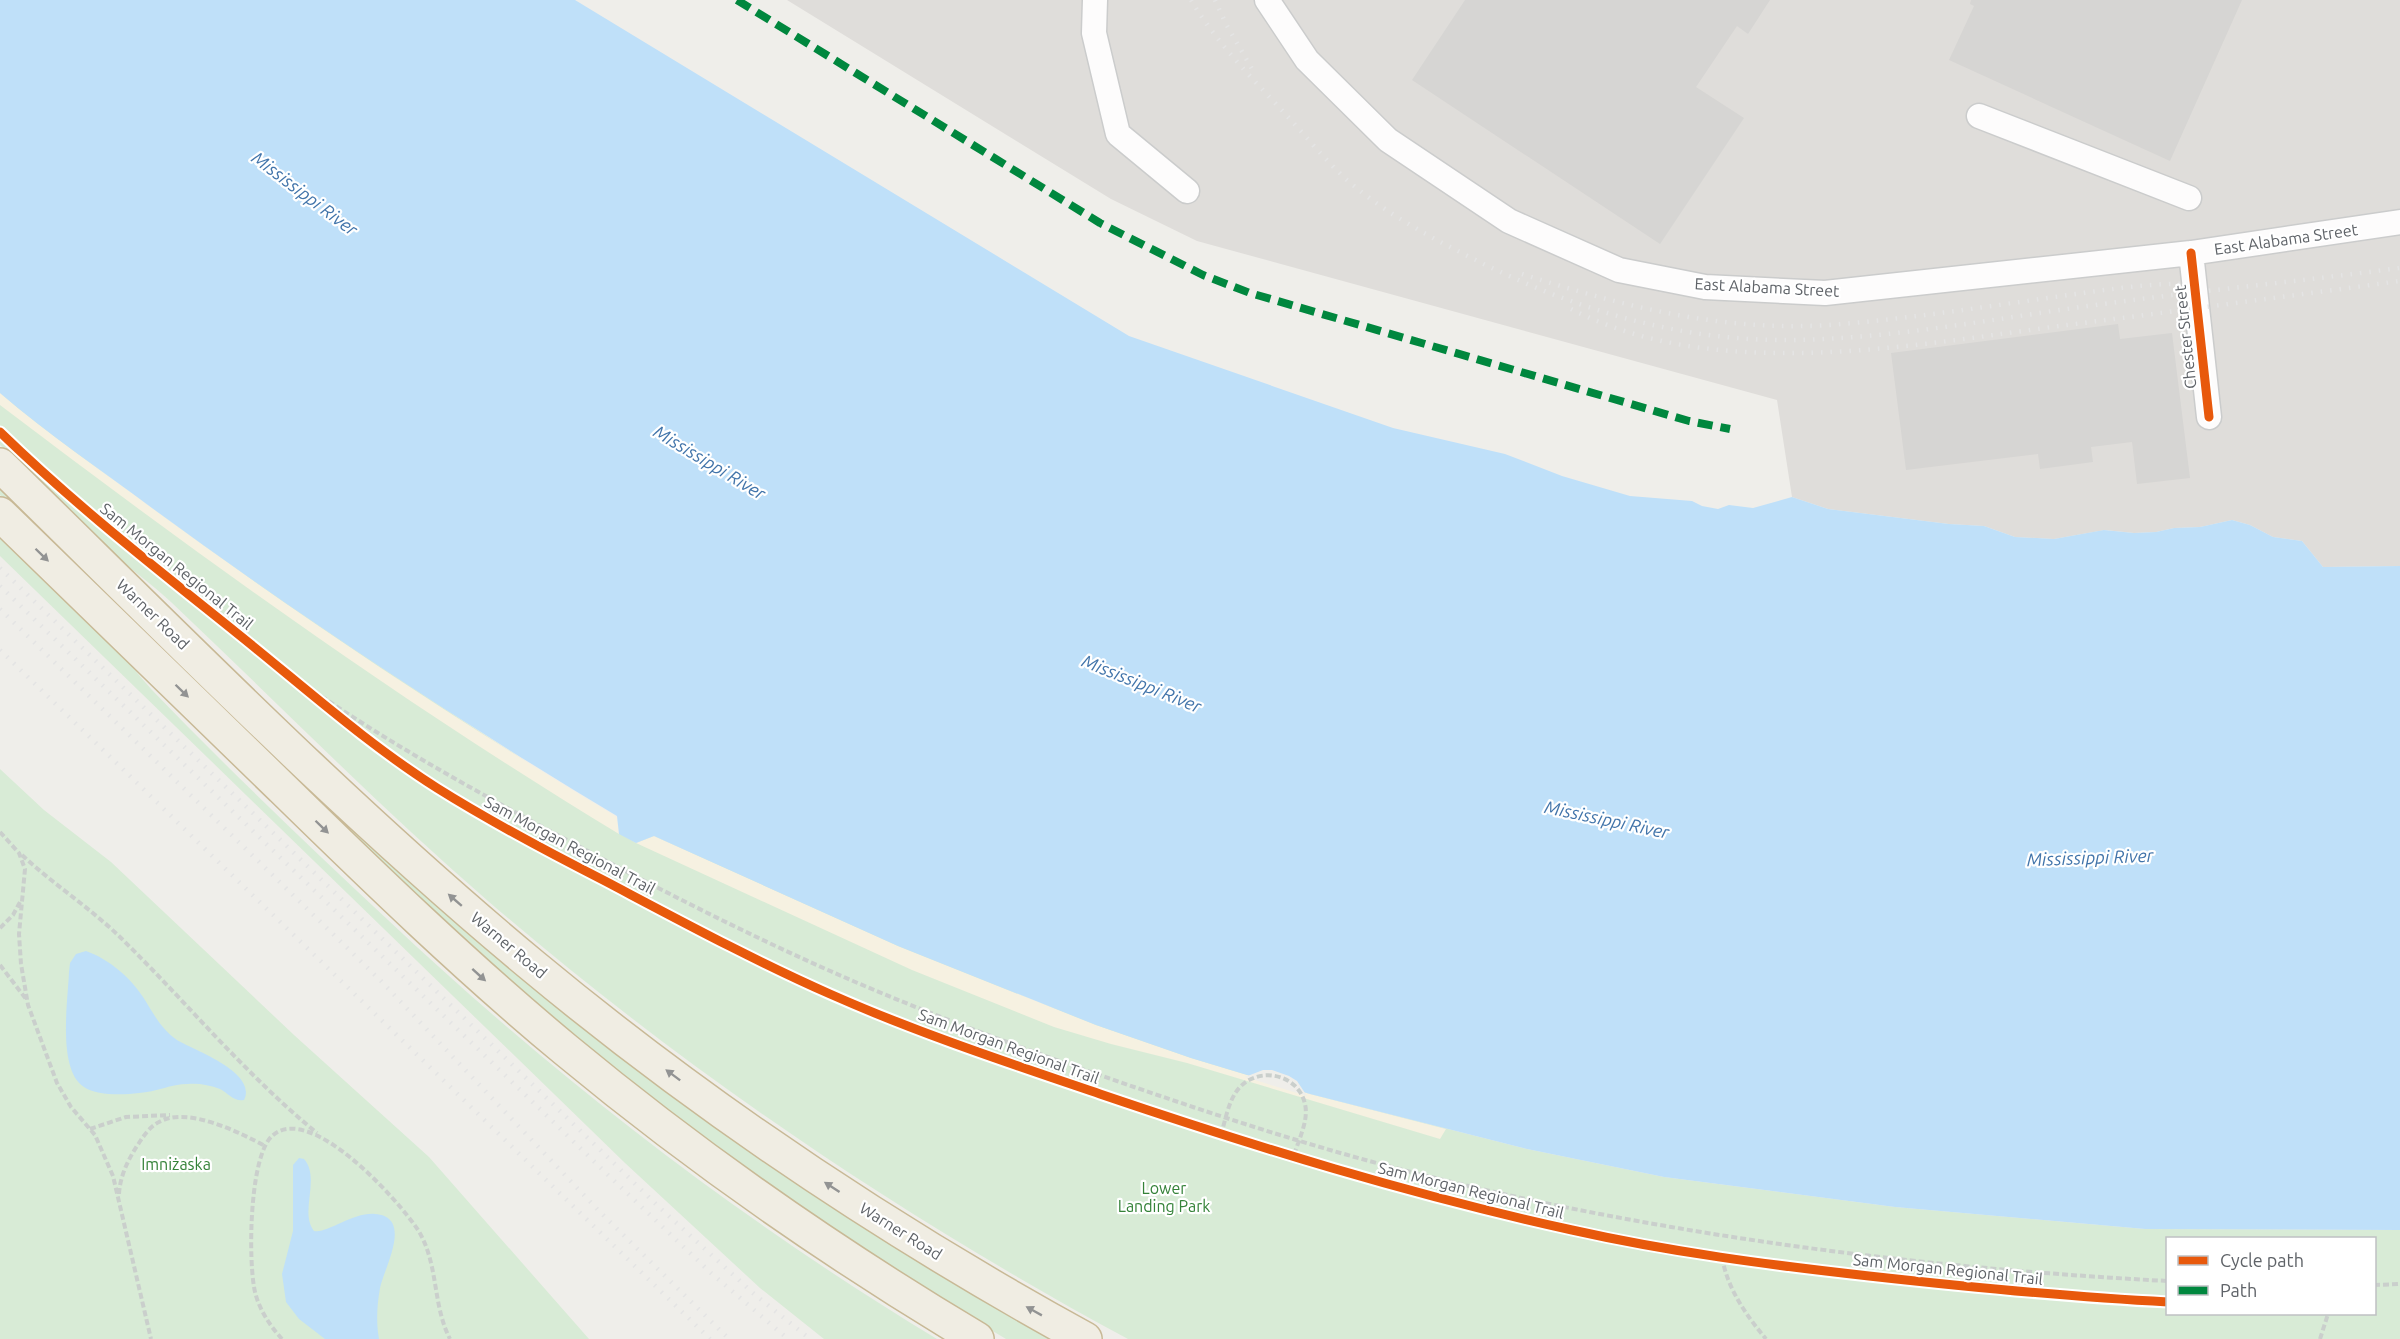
<svg xmlns="http://www.w3.org/2000/svg" width="2400" height="1339" font-family="Ubuntu,sans-serif">
<style>
.industrial{fill:#dfddda}
.green{fill:#d8ebd6;fill-rule:evenodd}
.sand{fill:#f6f1e1}
.water{fill:#bfe0f9}
.pier{fill:#efeeea}
.building{fill:#d6d5d3}
.lines{fill:none;stroke-linecap:round;stroke-linejoin:round}
.minor-casing{stroke:#cbcccc;stroke-width:27}
.highway-casing{stroke:#c8b996;stroke-width:36}
.path{stroke:#cacfcc;stroke-width:4;stroke-dasharray:6 3;stroke-linecap:butt}
.minor{stroke:#fdfcfc;stroke-width:24}
.highway{stroke:#f0ede3;stroke-width:33}
.rail{stroke:#e4e4e4;stroke-width:4.5;stroke-dasharray:1.5 8;stroke-linecap:butt}
.quiet{stroke:#00873e;stroke-width:8;stroke-dasharray:15 8;stroke-linecap:butt}
.cycleway-casing{stroke:#fff;stroke-width:13}
.cycleway{stroke:#e8590c;stroke-width:9}
.oneway{fill:#929393}
.labels{text-anchor:middle;dominant-baseline:central;stroke-width:4.5;stroke-linejoin:round;paint-order:stroke}
.street-label{font-size:16px;fill:#5f6368;stroke:#fff}
.park-label{font-size:16px;fill:#348238;stroke:#fff}
.water-label{font-size:18px;font-style:italic;fill:#4174aa;stroke:#fff}
</style>
<rect width="100%" height="100%" fill="#efeeea"/>
<path class="industrial" d="M787,0H2400V566L2323,567L2302,541L2273,537L2250,525L2232,520L2200,527L2174,528L2156,532L2134,533L2105,530L2054,539L2015,537L1984,526L1949,524L1828,509L1792,497L1777,400L1197,241L1111,199Z"/>
<path class="green" d="M0,393C165,524 339,641 516,755C558,782 593,819 636,843L654,836L1037,1002L1310,1094L1527,1149L1664,1177L1895,1207L2145,1229L2400,1230V1339H1128C900,1216 684,1070 488,901C378,806 277,702 171,602C152,584 130,569 110,551C72,517 36,480 0,445ZM2168,1238H2374V1314H2168Z
M0,485L364,838L1056,1339H1006L918,1286L726,1156L589,1050L465,944L0,495Z
M0,534C38,571 80,607 116,647C128,661 139,676 152,690C228,769 308,845 388,920C556,1078 740,1220 937,1339H824L760,1288L625,1163L0,556Z
M0,769L44,810L111,862L294,1035L429,1157L589,1339H0Z"/>
<path class="sand" d="M0,393C48,434 101,470 152,508C302,618 457,721 617,817L619,834C404,704 200,557 0,405Z
M654,836L898,946L1096,1025L1191,1058L1310,1094L1446,1129L1440,1139L1187,1063L1111,1044L1054,1027L912,970L636,843Z"/>
<path class="water" d="M0,0H575L1129,336L1393,428L1505,454L1562,476L1630,496L1692,501L1702,506L1718,509L1729,505L1753,508L1792,497L1828,509L1949,524L1984,526L2015,537L2054,539L2104,530L2134,533L2156,532L2174,528L2200,527L2232,520L2250,525L2273,537L2302,541L2323,567L2400,566V1230L2145,1229L1895,1207L1664,1177L1527,1149L1310,1094L1191,1058L1096,1025L898,946L654,836L636,843L619,834L617,816C457,720 302,618 152,508C101,470 48,434 0,393Z
M86,951C109,959 131,978 143,997C154,1014 160,1028 177,1040C193,1050 258,1072 244,1100C234,1102 228,1093 220,1089C210,1085 198,1083 188,1084C171,1084 156,1092 139,1093C123,1095 97,1096 84,1087C57,1070 68,1000 69,972L70,963L76,954Z
M299,1158L304,1159C321,1178 299,1212 314,1231C327,1234 353,1212 375,1214C414,1217 384,1268 380,1288C377,1305 376,1322 379,1339H325L299,1319L286,1302L282,1274L293,1231V1165Z"/>
<path class="pier" d="M1263,1070H1272L1289,1076L1297,1081L1307,1096L1245,1077Z"/>
<path class="building" d="M1465,0H1770L1748,34L1737,26L1696,87L1744,118L1660,244L1412,80Z
M1971,0H2242L2170,161L1949,60L1974,6L1970,4Z
M2118,324L2120,339L2172,333L2190,478L2137,484L2132,442L2091,447L2093,462L2040,469L2038,454L1906,470L1891,353Z"/>
<g class="lines">
<defs>
<path id="minor" d="M1095,0L1094,33L1118,134L1187,191
M1267,0L1307,60L1388,140L1509,221L1619,270L1705,287L1825,293L2191,253L2400,222
M1979,116L2189,198
M2191,253L2209,417"/>
<path id="highway" d="M0,465C174,635 345,810 533,966C704,1108 890,1232 1085,1339
M0,514C94,606 188,697 282,788C374,878 467,968 566,1050C695,1157 833,1253 977,1339"/>
</defs>
<use href="#minor" class="minor-casing"/>
<use href="#highway" class="highway-casing"/>
<path class="path" d="M277,665C385,744 499,804 616,866C694,907 772,946 853,981C946,1021 1041,1055 1137,1088C1233,1121 1329,1152 1427,1176C1669,1236 1919,1268 2168,1281
M0,832L19,853L25,869L19,934L21,964L28,1005L57,1083L71,1107L95,1135L113,1176L151,1339
M22,855C54,885 92,909 123,940C188,1004 246,1075 317,1133
M0,928L13,915L20,902
M0,965L26,999
M90,1129L126,1117L170,1115
M1221,1135C1225,1121 1228,1104 1236,1092C1254,1065 1298,1072 1305,1104C1309,1121 1298,1141 1293,1158
M119,1194C120,1176 128,1160 137,1146C143,1137 149,1127 159,1122C187,1106 239,1132 265,1146
M1722,1257C1727,1288 1746,1315 1766,1339
M2374,1285L2400,1284
M282,1339C270,1326 259,1309 255,1292C248,1262 249,1157 272,1136C310,1101 399,1201 418,1230C439,1264 432,1304 450,1339
M2320,1339L2328,1314"/>
<use href="#minor" class="minor"/>
<use href="#highway" class="highway"/>
<path class="rail" d="M1191,0C1217,44 1255,81 1289,118C1310,141 1330,166 1354,186C1387,213 1424,234 1462,253C1560,304 1664,338 1775,340C1877,341 1980,321 2081,307C2187,292 2294,282 2400,268
M1215,0L1226,24L1252,69
M1522,274C1622,306 1723,332 1829,325C1909,319 1989,306 2069,295C2112,289 2156,282 2200,284
M1571,309C1717,384 1912,345 2067,325C2178,311 2289,296 2400,281
M0,568L659,1207L753,1293L810,1339
M0,586L608,1175L711,1273L788,1339
M0,609L380,980L599,1211L729,1339
M0,650L710,1339"/>
<path class="quiet" d="M737,0L1100,223L1203,275L1250,293L1689,421L1730,429"/>
<defs>
<path id="cycleway" d="M2191,253L2209,417
M0,432C75,505 156,568 238,634C303,686 366,743 437,788C491,822 548,852 605,881C679,920 753,960 830,994C918,1033 1009,1063 1100,1094C1256,1147 1412,1195 1572,1230C1670,1252 1770,1265 1869,1276C1968,1287 2068,1297 2168,1302"/>
</defs>
<use href="#cycleway" class="cycleway-casing"/>
<use href="#cycleway" class="cycleway"/>
</g>
<defs><path id="oneway-solid" d="M-6-.8H1V-3.2L6.5 0L1 3.2V.8H-6Z" transform="scale(1.5)"/></defs>
<g class="oneway">
<use href="#oneway-solid" transform="translate(42 555) rotate(44)"/>
<use href="#oneway-solid" transform="translate(182 691) rotate(44)"/>
<use href="#oneway-solid" transform="translate(322 827) rotate(44)"/>
<use href="#oneway-solid" transform="translate(455 900) rotate(-139)"/>
<use href="#oneway-solid" transform="translate(479 975) rotate(42)"/>
<use href="#oneway-solid" transform="translate(673 1075) rotate(-143)"/>
<use href="#oneway-solid" transform="translate(832 1187) rotate(-147)"/>
<use href="#oneway-solid" transform="translate(1034 1311) rotate(-151)"/>
</g>
<g class="labels">
<g class="street-label">
<text transform="translate(2286 239) rotate(-8)">East Alabama Street</text>
<text transform="translate(1767 287) rotate(3)">East Alabama Street</text>
<text transform="translate(2185 337) rotate(-96)">Chester Street</text>
<text transform="translate(177 566) rotate(39)">Sam Morgan Regional Trail</text>
<text transform="translate(153 614) rotate(44)">Warner Road</text>
<text transform="translate(570 845) rotate(28)">Sam Morgan Regional Trail</text>
<text transform="translate(509 945) rotate(40)">Warner Road</text>
<text transform="translate(1009 1046) rotate(20)">Sam Morgan Regional Trail</text>
<text transform="translate(1471 1190) rotate(14)">Sam Morgan Regional Trail</text>
<text transform="translate(901 1231) rotate(32)">Warner Road</text>
<text transform="translate(1948 1269) rotate(6)">Sam Morgan Regional Trail</text>
</g>
<g class="park-label">
<text x="176" y="1164">Imniżaska</text>
<text x="1164" y="1188">Lower<tspan x="1164" dy="18">Landing Park</tspan></text>
</g>
<g class="water-label">
<text transform="translate(305 193) rotate(37)">Mississippi River</text>
<text transform="translate(710 462) rotate(31)">Mississippi River</text>
<text transform="translate(1142 683) rotate(22)">Mississippi River</text>
<text transform="translate(1607 819) rotate(12)">Mississippi River</text>
<text transform="translate(2090 857) rotate(-2)">Mississippi River</text>
</g>
</g>
<rect x="2166" y="1237" width="210" height="78" fill="#ffffff" stroke="#bfc1c3" stroke-width="1.5"/>
<rect x="2178" y="1256" width="30" height="9" fill="#e8590c" stroke="#bfc1c3" stroke-width="1.5"/>
<text x="2220" y="1267" font-size="18" fill="#5f6368">Cycle path</text>
<rect x="2178" y="1286" width="30" height="9" fill="#00873e" stroke="#bfc1c3" stroke-width="1.5"/>
<text x="2220" y="1297" font-size="18" fill="#5f6368">Path</text>
</svg>
